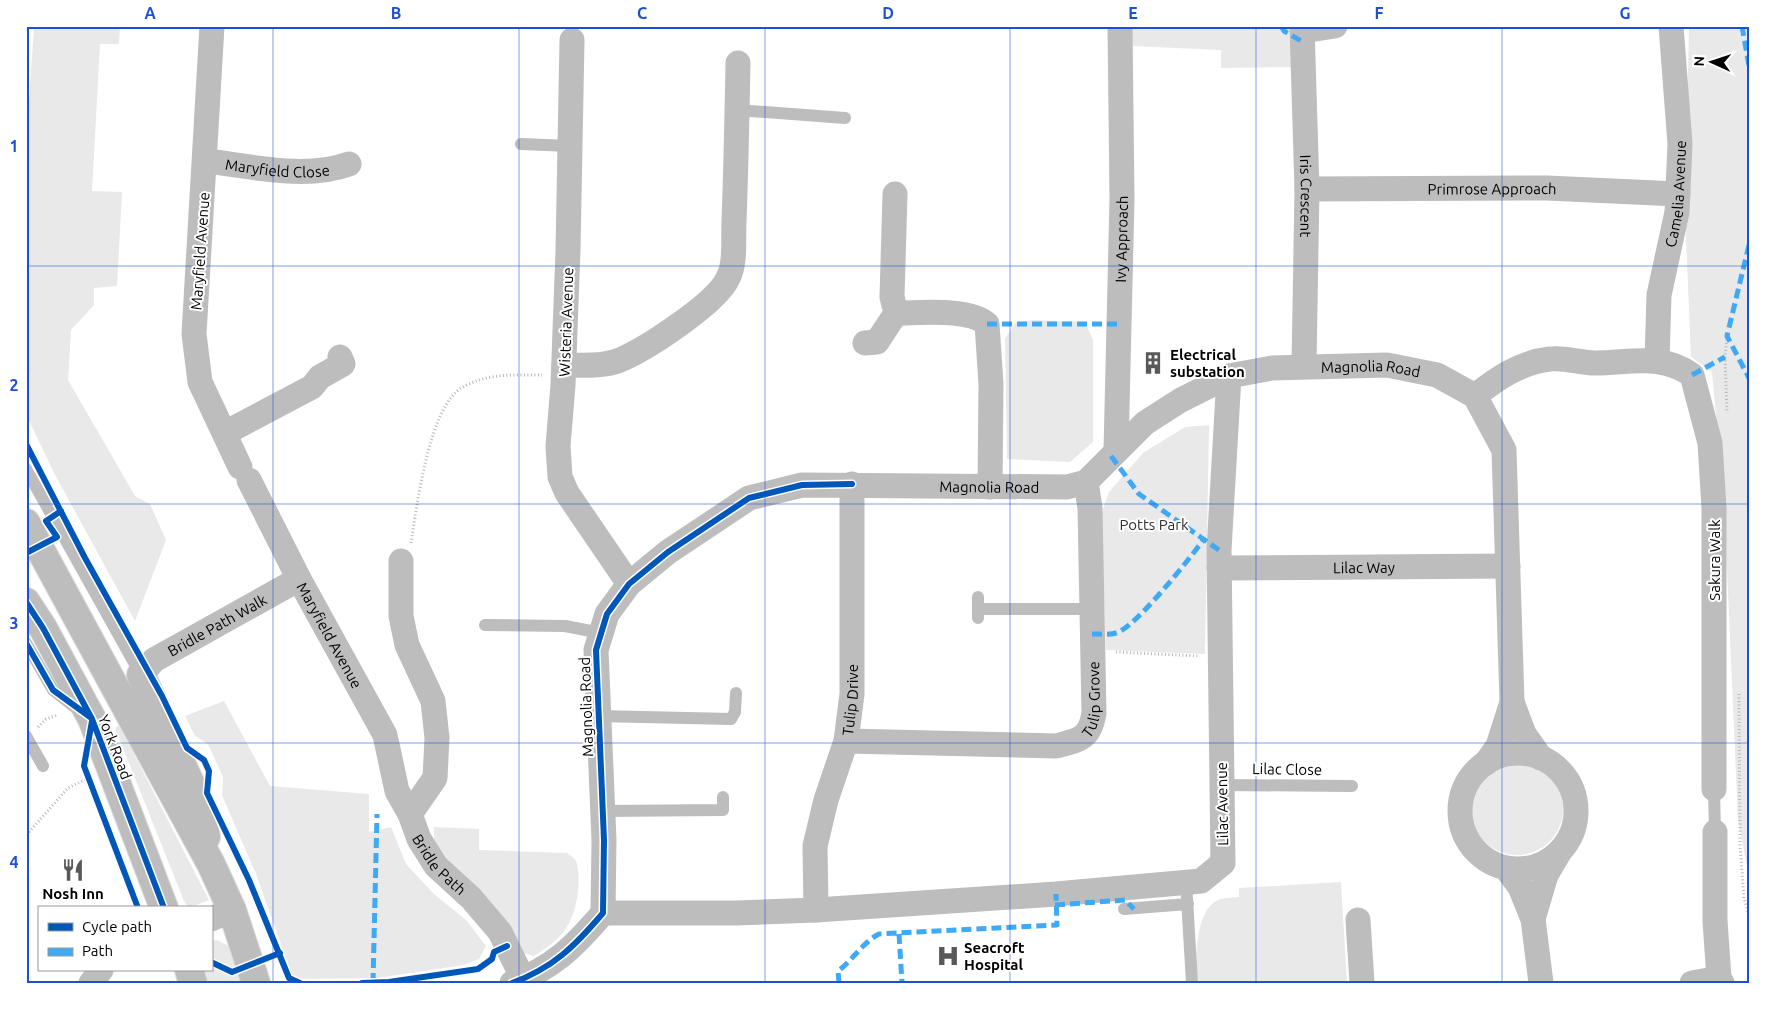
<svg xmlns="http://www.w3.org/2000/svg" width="1775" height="1009" font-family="Ubuntu,sans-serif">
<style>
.green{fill:#e9e9e9}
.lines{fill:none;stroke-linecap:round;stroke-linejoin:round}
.highway-casing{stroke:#dbdbdb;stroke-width:30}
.path{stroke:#b8b8b8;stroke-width:3;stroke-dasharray:1 2.5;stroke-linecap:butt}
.lane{stroke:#bdbdbd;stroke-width:12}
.street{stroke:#bdbdbd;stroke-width:25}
.highway{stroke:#bdbdbd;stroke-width:28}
.quiet{stroke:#3fa9f5;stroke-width:5;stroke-dasharray:10 5;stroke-linecap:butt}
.cycleway-casing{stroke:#fff;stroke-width:9}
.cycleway{stroke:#0057b8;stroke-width:6}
.grid{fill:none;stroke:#1d4ed8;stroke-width:1;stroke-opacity:0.55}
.labels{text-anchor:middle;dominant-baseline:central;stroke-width:4;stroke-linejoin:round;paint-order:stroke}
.street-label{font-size:15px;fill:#000;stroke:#fff}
.poi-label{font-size:15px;font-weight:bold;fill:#000;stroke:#fff;text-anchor:start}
.park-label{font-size:15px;fill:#2e2e2e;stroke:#fff}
.neatline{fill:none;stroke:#1d4ed8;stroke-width:2}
.grid-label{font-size:16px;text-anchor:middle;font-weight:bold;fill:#1d4ed8}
</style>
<rect width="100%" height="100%" fill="#fff"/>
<path class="green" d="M34,26H120L119,44H100L92,191L122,192L117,286L94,288V305L71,330L68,380L135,496L150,504L166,540L135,621L54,473L26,414V150Z
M1132,26H1292L1295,67L1221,68V50L1132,46Z
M1689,26H1749V877L1738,820L1724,501L1712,372L1691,357L1685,214Z
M1033,320L1085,322L1093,340V442L1070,462L1007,459L1005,339L1015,323Z
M1209,425L1205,654L1106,650L1101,515L1109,492L1143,453L1185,427Z
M224,701L270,786L369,794V832L391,827L406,864L434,894L466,920L486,946L479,959L464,965L377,978L300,979L292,975L256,874L222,795L223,777L208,744L195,736L185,716Z
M119,725L209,900L192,907L187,906L184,901L115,728Z
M1471 809a46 46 0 1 1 92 0a46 46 0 1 1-92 0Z
M434,827L479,829V850L567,853C571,856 576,859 577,864C581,882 577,910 568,925C560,939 547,948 534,956L523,953L434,849Z
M1341,882L1347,983H1197C1195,962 1195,913 1216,901C1223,897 1231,898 1239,897V888Z
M217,940L229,946L244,983H205L200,970H211V941Z"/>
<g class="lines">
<defs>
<path id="highway" d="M26,523L211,864L232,910L256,983
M26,602L43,628L92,719L164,908
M141,675L198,800L206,837
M189,970L193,983"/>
</defs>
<use href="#highway" class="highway-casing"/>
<path class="path" d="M1727,336L1725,357L1727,413
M411,543C417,506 429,405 463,387C488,373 514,375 542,375
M1116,652L1200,656
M1739,694L1740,845L1744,898L1749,915
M38,727L46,719L58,715
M29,832L68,788L89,778
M47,907L48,908"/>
<path class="lane" d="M737,110L845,118
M521,144L570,146
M26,469L141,675
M978,609H1091
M978,618V597
M485,625L565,626L601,633
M26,643L53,690L80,711
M598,716L731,719L735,712L736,693
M26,736L43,766
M1222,785L1352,786
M1714,789L1715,832
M602,811L723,810V797
M1186,882L1192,983
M1124,909L1188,904"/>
<g class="street">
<path d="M212,26L194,334L200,382L240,467"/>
<path id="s1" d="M1302,26L1307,189L1304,366"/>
<path d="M1303,31L1335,26"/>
<path d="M572,40L568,250L563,385L558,446L560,477L567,493L629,584"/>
<path id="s2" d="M206,161C252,166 305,180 349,164"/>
<path id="s3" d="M1307,189L1547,188L1678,194"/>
<path d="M895,194L892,297L894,305L900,313"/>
<path d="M865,343L877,342L896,313C921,313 969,308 987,324L991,384L990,487"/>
<path id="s4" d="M1657,360L1659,295L1677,212L1680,144L1671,26"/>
<path d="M564,365C583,365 602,367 620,360C646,349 717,303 728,278C736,263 733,239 734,222C736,169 737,116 738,63"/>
<path d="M1475,396C1496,379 1521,362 1550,359C1564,357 1581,363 1595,363C1632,363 1660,353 1692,375L1710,443L1714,508V789"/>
<path d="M225,433L312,387L320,377L343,364L340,357"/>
<path id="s5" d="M1116,451L1122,199L1120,26"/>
<path id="s6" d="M249,480L299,579L385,735L397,791L410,814L419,839L436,866L471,898L500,932L525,983"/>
<path d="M401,561V616L407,645L433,701L437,738L435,778L410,814"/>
<path id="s7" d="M1219,568L1508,566"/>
<path id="s8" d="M141,675L154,660L299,579"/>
<path id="s9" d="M846,741L1056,746C1079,740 1090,739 1094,713L1090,508L1086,482"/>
<circle cx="1518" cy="811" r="58"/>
<path d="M1486,763L1498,746L1512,702L1524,734L1541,758"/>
<path d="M1715,832V921L1719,978L1722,983"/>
<path d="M1506,868L1520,887L1533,919L1546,875L1559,853"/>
<path id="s10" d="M816,910L815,846L826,800L846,741L852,694V484"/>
<path d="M603,913H736L816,910L1056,894L1201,881L1223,863L1219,550L1229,376"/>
<path d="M211,919L232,910"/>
<path d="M1533,919L1541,983"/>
<path d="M1358,920L1362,983"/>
<path d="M91,983L101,970"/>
<path id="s11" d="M512,983C553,968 575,946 603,913L604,840L596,650L607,614L629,584L668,552L749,498L802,485L1067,487L1086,482L1145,423L1181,400L1229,376L1272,368L1387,365L1437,375L1475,396L1504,450L1512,702"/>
<path d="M1692,983L1719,978"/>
</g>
<use href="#highway" class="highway"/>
<path class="quiet" d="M1281,26L1284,31L1303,42
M1742,26L1749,66
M1749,245L1727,336L1749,378
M987,324H1119
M1692,375L1725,357
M1111,456L1139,494L1219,550
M1092,634C1100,634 1109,635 1116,633C1134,629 1191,557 1204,539
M1055,905L1125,900L1134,909
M899,934L902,983
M373,983L377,814
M839,983L838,971C853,960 863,942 879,934L1057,925L1056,894"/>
<defs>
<path id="cycleway" d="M26,444L85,558L162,696L187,748L204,760L209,771L207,793L249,880L289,978L300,983
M26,553L57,537L46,521L61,511
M26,602L43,628L92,719L164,908
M26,643L53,690L90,717
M92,721L84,766L138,908
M211,962L232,972L280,953
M362,983L389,982L478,969L492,959L494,952L507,946
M512,983C553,968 575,946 603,913L604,840L596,650L607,614L629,584L668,552L749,498L802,485L852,484"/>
</defs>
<use href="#cycleway" class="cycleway-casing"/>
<use href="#cycleway" class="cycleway"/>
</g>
<path class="grid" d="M273,26V983M519,26V983M765,26V983M1010,26V983M1256,26V983M1502,26V983M26,266H1749M26,504H1749M26,743H1749"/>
<defs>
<symbol id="building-bare" viewBox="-9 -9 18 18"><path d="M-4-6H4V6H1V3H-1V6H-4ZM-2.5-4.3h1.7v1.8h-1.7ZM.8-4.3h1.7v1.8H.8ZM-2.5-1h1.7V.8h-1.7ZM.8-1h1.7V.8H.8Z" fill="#595959" stroke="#fff" stroke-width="2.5" paint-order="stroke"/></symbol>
<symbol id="restaurant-bare" viewBox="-9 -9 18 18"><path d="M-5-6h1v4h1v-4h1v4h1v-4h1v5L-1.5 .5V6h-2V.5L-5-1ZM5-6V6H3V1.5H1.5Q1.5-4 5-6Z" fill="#595959" stroke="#fff" stroke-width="2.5" paint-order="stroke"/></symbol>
<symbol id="hospital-bare" viewBox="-9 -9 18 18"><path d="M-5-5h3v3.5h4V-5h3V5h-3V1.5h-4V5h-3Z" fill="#595959" stroke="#fff" stroke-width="2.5" paint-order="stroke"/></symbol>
</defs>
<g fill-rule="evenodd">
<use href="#building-bare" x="1137" y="347" width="32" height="32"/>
<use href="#restaurant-bare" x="57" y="854" width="32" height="32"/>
<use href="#hospital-bare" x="932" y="940" width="32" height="32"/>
</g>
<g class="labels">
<g class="street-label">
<text stroke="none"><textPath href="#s2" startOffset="72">Maryfield Close</textPath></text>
<text stroke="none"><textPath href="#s3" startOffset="185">Primrose Approach</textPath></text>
<text stroke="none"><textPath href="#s4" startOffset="168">Camelia Avenue</textPath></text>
<text stroke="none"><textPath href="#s1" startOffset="170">Iris Crescent</textPath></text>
<text stroke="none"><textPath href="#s5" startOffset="212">Ivy Approach</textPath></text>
<text transform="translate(200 251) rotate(-86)">Maryfield Avenue</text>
<text transform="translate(566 322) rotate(-88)">Wisteria Avenue</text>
<text stroke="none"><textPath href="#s11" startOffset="1264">Magnolia Road</textPath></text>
<text stroke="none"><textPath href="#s11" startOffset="844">Magnolia Road</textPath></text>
<text transform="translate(1714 560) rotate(-90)">Sakura Walk</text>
<text stroke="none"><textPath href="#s7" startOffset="145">Lilac Way</textPath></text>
<text stroke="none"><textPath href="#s8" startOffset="92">Bridle Path Walk</textPath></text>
<text stroke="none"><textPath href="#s6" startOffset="175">Maryfield Avenue</textPath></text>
<text stroke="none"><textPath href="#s9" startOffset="279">Tulip Grove</textPath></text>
<text stroke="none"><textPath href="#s10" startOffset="215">Tulip Drive</textPath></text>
<text transform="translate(586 707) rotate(-92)">Magnolia Road</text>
<text transform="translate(115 747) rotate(69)">York Road</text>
<text transform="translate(1287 769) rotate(1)">Lilac Close</text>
<text transform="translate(1222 804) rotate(-91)">Lilac Avenue</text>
<text stroke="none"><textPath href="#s6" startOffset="432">Bridle Path</textPath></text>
</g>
<g class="poi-label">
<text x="1170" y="354">Electrical<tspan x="1170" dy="17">substation</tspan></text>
<text x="73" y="893" text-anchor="middle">Nosh Inn</text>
<text x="964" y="947">Seacroft<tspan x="964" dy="17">Hospital</tspan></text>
</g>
<g class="park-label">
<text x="1154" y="524">Potts Park</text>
</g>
</g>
<rect width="1775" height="1009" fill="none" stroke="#ffffff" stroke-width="55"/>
<rect x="38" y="906" width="175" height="65" fill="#ffffff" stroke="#999999"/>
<rect x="48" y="923" width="25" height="8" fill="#0057b8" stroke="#999999"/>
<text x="82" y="932" font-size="15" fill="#000000">Cycle path</text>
<rect x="48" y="948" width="25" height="8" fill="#3fa9f5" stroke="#999999"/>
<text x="82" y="956" font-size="15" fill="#000000">Path</text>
<g transform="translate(1712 62) rotate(273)" stroke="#ffffff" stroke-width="4" paint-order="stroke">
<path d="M0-4L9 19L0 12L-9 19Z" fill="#000000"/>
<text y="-8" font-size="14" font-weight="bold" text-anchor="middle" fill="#000000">N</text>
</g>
<rect x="28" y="28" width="1720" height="954" class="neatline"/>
<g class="grid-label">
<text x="150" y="19">A</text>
<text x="396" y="19">B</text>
<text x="642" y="19">C</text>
<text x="888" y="19">D</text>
<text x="1133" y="19">E</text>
<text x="1379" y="19">F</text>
<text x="1625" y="19">G</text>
<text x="14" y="152">1</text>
<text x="14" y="391">2</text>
<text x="14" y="629">3</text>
<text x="14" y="868">4</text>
</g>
</svg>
